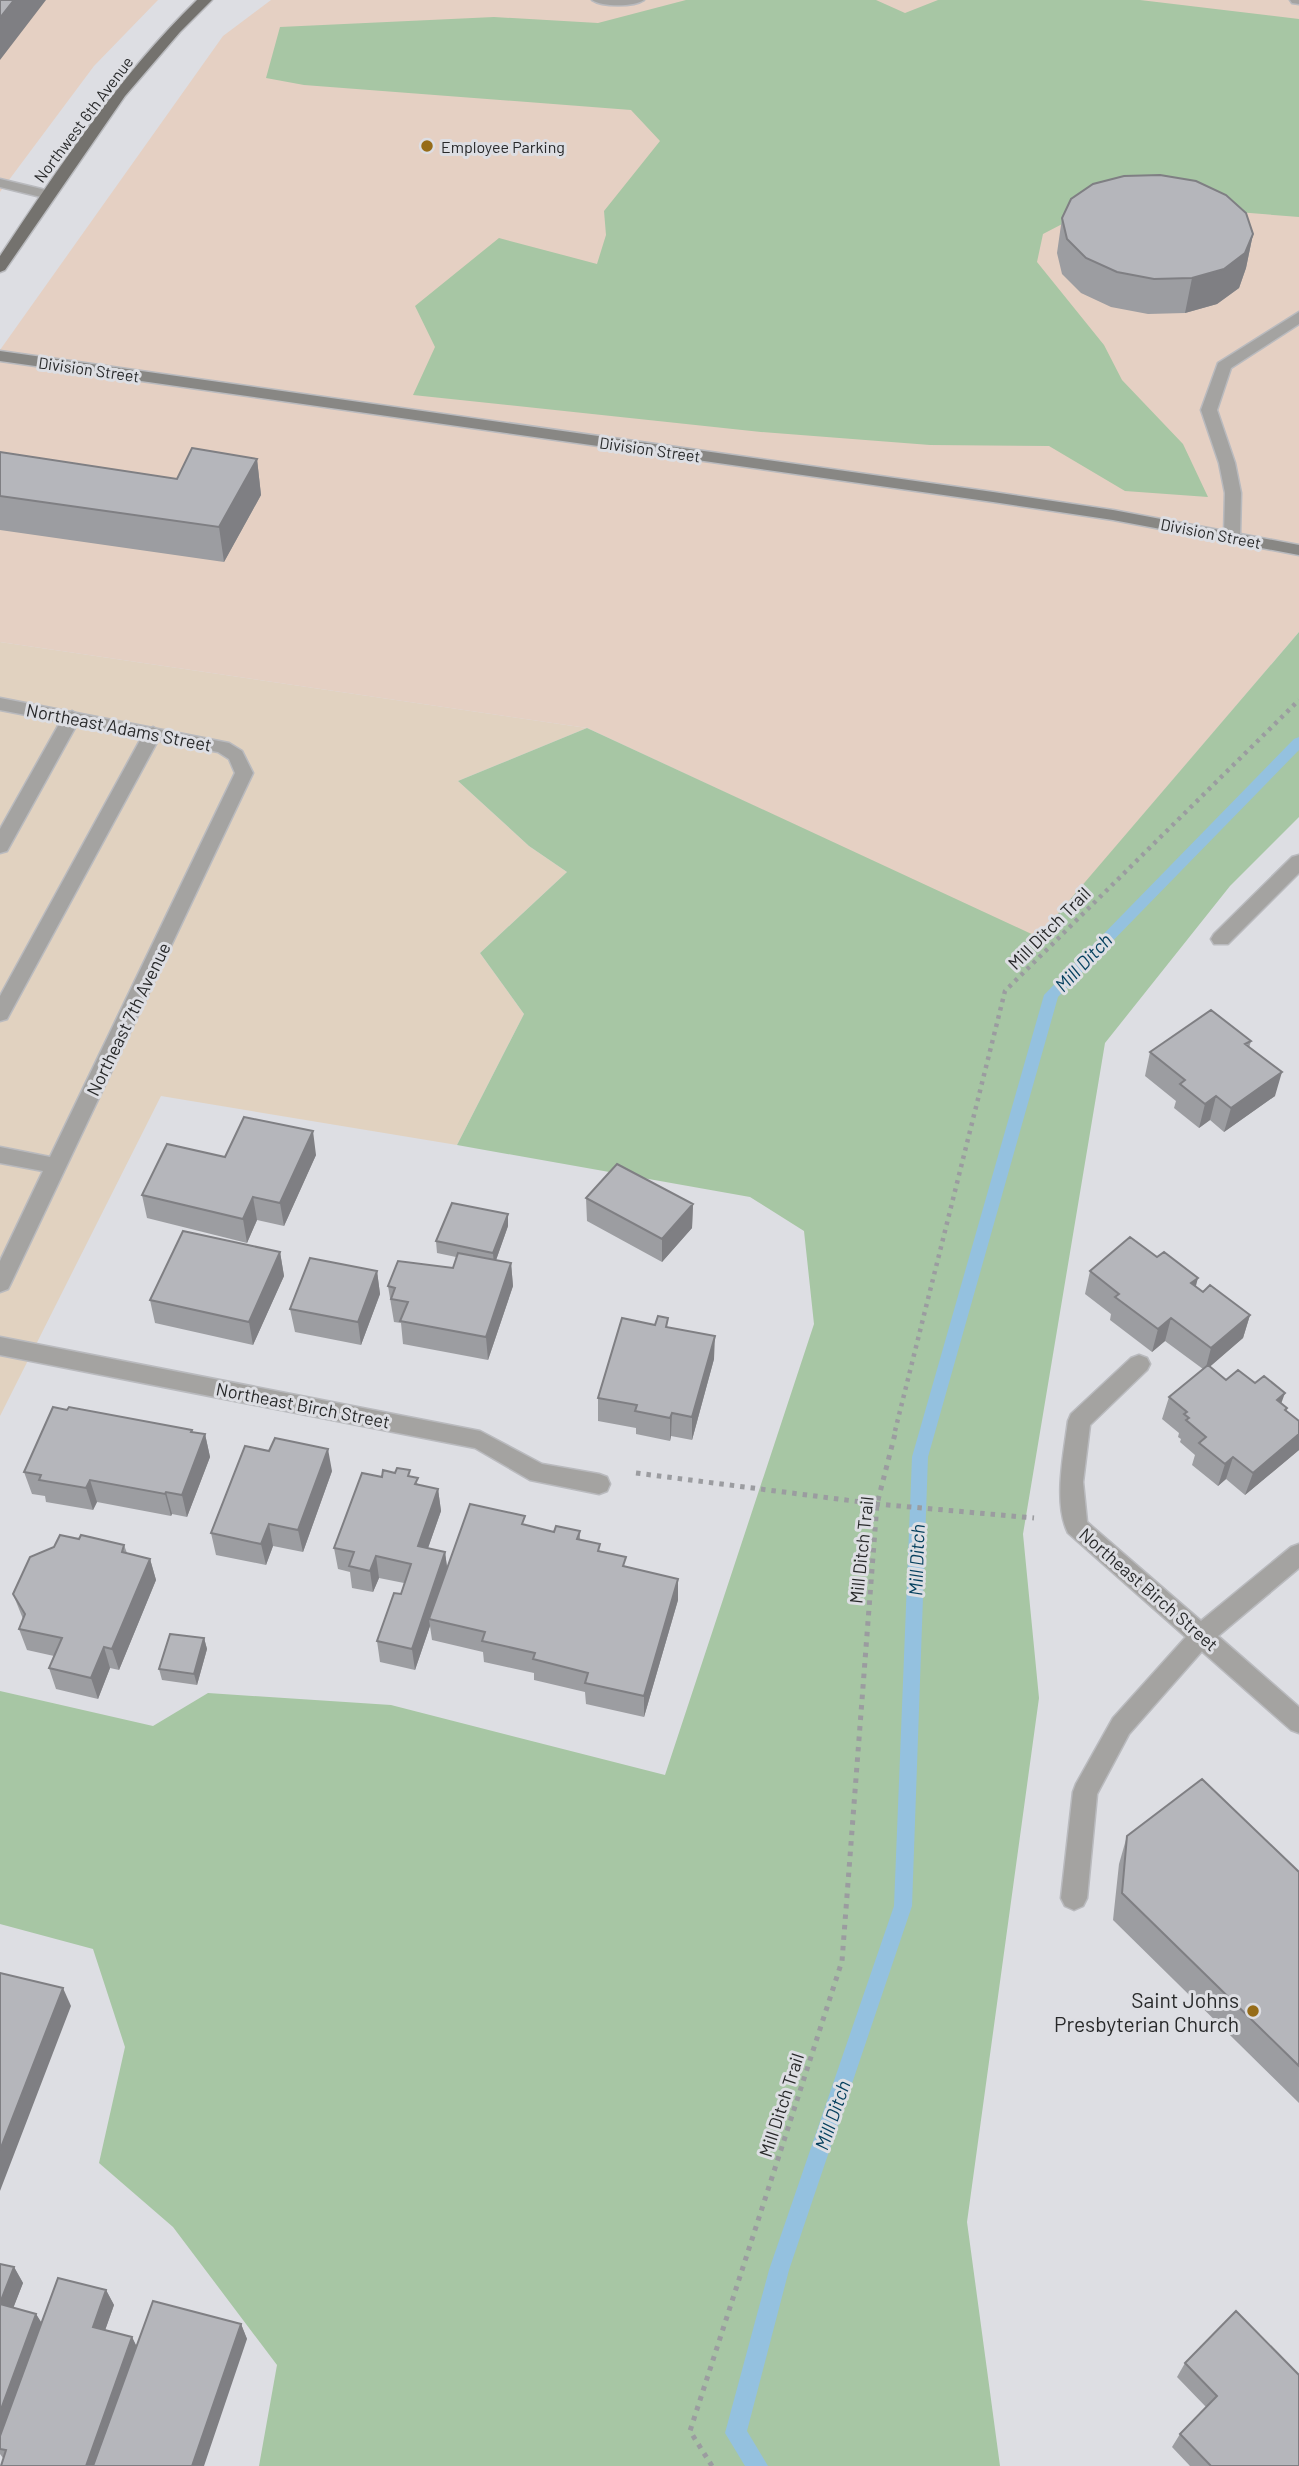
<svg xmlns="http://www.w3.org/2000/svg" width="1299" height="2466" font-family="Barlow,sans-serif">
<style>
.commercial{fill:#e1d2c0}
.industrial{fill:#e5d0c3}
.green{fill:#a7c6a4}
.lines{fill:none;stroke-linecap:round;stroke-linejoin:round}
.stream{fill:#94c1df;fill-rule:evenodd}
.lane-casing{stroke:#b9babe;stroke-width:3}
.street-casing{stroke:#b9babe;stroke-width:3}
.secondary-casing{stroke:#b9babe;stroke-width:3}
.primary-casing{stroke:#b9babe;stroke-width:3}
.path-far1{stroke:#9b9ca0;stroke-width:4.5;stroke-dasharray:3.5 5;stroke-linecap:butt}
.path{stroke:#9b9ca0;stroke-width:5;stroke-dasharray:4.5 6;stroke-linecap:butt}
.lane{fill:#a4a3a1;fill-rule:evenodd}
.street{fill:#a4a3a1;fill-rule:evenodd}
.secondary{fill:#888784;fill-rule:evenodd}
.primary{fill:#74726e;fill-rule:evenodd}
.wall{fill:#9c9da1}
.shaded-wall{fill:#7f7f83}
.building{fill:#b5b6bb;stroke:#7f7f83;stroke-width:2}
.poi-dot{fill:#966c18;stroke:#dddee3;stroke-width:2.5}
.labels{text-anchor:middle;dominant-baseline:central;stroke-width:6;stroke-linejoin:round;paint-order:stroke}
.far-street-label{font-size:16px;fill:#28292a;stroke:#dddee3}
.far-poi-label{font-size:16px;fill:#28292a;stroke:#dddee3;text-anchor:start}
.street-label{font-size:18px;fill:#28292a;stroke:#dddee3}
.water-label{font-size:19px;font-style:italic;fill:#043f5d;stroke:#dddee3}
.near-poi-label{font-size:21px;fill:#28292a;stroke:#dddee3;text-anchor:end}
</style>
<rect width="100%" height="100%" fill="#dddee3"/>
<path class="commercial" d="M0,642L587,728L458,781L529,846L567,872L480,953L524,1014L457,1145L161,1096L0,1416Z"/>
<path class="industrial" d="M0,0H158L94,66L0,192Z
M271,0H1299V632L1038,938L587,728L0,642V350L223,36Z"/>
<path class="green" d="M686,0H876L905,13L938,0H1140L1299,19V217L1225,211L1118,195L1043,234L1037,262L1104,345L1122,380L1183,444L1208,497L1125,491L1049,446L930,445L761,432L413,395L435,347L415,306L499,238L597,264L606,235L604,211L660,141L631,110L304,85L266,78L280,27L494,17L598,23Z
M1299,632V817L1230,886L1105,1043L1023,1534L1039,1698L967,2222L1000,2466H259L277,2365L173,2227L99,2163L125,2047L93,1949L0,1924V1691L153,1726L208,1693L391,1705L665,1775L814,1324L804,1231L750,1197L457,1145L524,1014L480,953L567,872L529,846L458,781L587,728L1038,937Z"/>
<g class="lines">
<path class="stream" d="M1299,737V750L1058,997L928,1457L912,1906L789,2270L747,2431L768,2466H745L725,2433L769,2270L894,1906L912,1457L1044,995L1294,739Z"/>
<defs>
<path id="lane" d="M1290,0H1299V4L1292,3Z
M0,179L54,192L56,195L49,199L0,187Z
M1299,312V324L1231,368L1217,410L1235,463L1241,493L1240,536L1238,540H1226L1224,536L1225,493L1219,463L1201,410L1218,363Z
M72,711L81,717L7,851L0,853V829L63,717Z
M153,727L162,733L7,1019L0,1021V996L144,733Z
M1202,1625L1210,1628L1214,1635L1210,1642L1129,1734L1097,1794L1087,1898L1083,1906L1074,1910L1065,1906L1061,1898L1073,1792L1076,1784L1113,1718L1194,1628Z"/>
<path id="street" d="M592,0H644C634,7 602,7 592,0Z
M0,698L229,743L242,751L253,773L11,1283L8,1289L0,1292V1261L43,1171L0,1163V1147L50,1157L235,773L229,759L218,752L0,710Z
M1299,855V873L1228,944H1214L1211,939L1214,934L1292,857Z
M0,1337L480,1431L542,1464L599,1474L607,1477L610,1484L607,1491L599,1494L530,1480L475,1448L0,1355Z
M1139,1355L1147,1358L1150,1364L1147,1370L1090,1425L1083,1482L1087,1522L1201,1621L1291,1547L1299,1544V1568L1218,1636L1299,1707V1733L1291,1730L1068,1533C1053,1503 1064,1453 1068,1421L1071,1414L1131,1358Z"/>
<path id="secondary" d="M0,351L993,492L1113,510L1299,545V555L1113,520L993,502L0,361Z"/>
<path id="primary" d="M197,0H212L180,32L125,96L5,270L0,272V256C60,166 119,76 197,0Z"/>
</defs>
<use href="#lane" class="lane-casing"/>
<use href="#street" class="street-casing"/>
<use href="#secondary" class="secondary-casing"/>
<use href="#primary" class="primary-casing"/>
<path class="path-far1" d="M895,1431L1005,991L1299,700"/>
<path class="path" d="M636,1473L877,1504L1034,1518
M712,2466L690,2431L842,1961L877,1504L896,1430"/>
<use href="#lane" class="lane"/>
<use href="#street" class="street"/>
<use href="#secondary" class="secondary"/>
<use href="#primary" class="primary"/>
</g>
<path class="wall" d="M1062,218L1253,234L1246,268L1239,288L1217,304L1185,313L1148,314L1111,307L1081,293L1062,274L1057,253Z
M0,452L177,479L257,459L261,495L224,562L0,530Z
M1251,1041L1249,1048L1275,1096L1224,1132L1210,1120L1199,1128L1174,1108L1176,1101L1145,1076L1150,1052Z
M316,1155L284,1226L257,1220L247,1243L147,1218L142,1195L225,1157Z
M586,1198L693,1204L692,1228L662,1262L587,1221Z
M508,1226L496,1260L511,1263L513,1286L488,1360L403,1344L401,1323L394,1322L388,1286L453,1268L456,1257L437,1253L436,1241Z
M280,1252L284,1276L253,1345L155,1323L150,1300Z
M377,1271L380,1294L361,1345L295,1332L290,1309Z
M1090,1271L1196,1287L1203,1292L1250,1315L1243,1338L1210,1366L1226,1380L1281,1403L1287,1408L1286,1411L1299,1450L1245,1495L1226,1479L1218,1486L1192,1465L1195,1455L1180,1442L1181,1439L1178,1437L1179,1433L1162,1419L1169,1397L1203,1369L1165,1341L1152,1352L1110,1320L1111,1314L1085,1294Z
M668,1327L714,1359L692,1440L671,1436L670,1441L636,1434V1428L598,1421V1398Z
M192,1432L205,1434L210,1457L187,1517L172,1514L171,1516L97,1502L93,1510L46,1502L45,1496L32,1494L24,1472Z
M332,1471L303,1552L273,1546L266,1565L216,1555L211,1533Z
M382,1477H411L419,1485L438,1489L441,1511L428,1548L445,1552L447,1568L526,1525L554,1532L580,1531V1540L626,1567L678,1579V1600L644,1717L586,1704L585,1692L534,1680V1673L484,1662L483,1652L432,1640L430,1626L415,1670L380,1662L377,1641L401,1594L404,1583L379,1578L373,1592L352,1588L350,1572L338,1569L334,1548Z
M79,1539L124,1545L127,1553L150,1559L156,1580L119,1670L110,1668L98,1699L56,1689L49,1668L54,1656L27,1650L19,1629L23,1619L13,1594Z
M204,1638L207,1649L197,1685L162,1680L159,1669Z
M1127,1836L1299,1872V2103L1113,1920L1119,1864Z
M0,2264L14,2267L23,2283L13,2308L36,2314L41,2323L106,2290L114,2305L105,2330L132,2337L136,2346L241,2324L247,2339L3,2458L0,2454Z
M1185,2363L1299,2466H1190L1172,2447L1180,2434L1206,2407L1177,2377Z"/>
<path class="shaded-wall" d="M14,0H46L0,60V18Z
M1253,234L1246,268L1239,288L1217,304L1185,313L1192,278Z
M257,459L261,495L224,562L219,527Z
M1282,1072L1275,1096L1224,1132L1231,1108Z
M1216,1096L1210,1120L1199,1128L1205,1104Z
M313,1131L316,1155L284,1226L280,1203Z
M253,1197L257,1220L247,1243L243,1219Z
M693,1204L692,1228L662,1262V1239Z
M508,1214V1226L494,1266L493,1253Z
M280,1252L284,1276L253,1345L249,1322Z
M511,1263L513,1286L488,1360L486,1337Z
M377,1271L380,1294L361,1345L358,1322Z
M1198,1278L1192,1301L1191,1283Z
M1250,1315L1243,1338L1205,1371L1211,1348Z
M1171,1318L1165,1341L1152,1352L1158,1329Z
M715,1336L714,1359L692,1440V1417Z
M1285,1393L1277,1415V1400Z
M672,1413L671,1436L670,1441V1418Z
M205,1434L210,1457L187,1517L182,1495Z
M1299,1434V1450L1245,1495L1253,1473Z
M328,1449L332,1471L303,1552L298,1530Z
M1233,1457L1226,1479L1218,1486L1225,1464Z
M90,1480L97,1502L93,1510L86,1488Z
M438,1489L441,1511L421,1568L418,1546Z
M166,1492L172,1514L171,1516L165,1494Z
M269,1524L273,1546L266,1565L261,1544Z
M445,1552L448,1574L429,1619L430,1626L415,1670L412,1649Z
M376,1556L379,1578L373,1592L370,1571Z
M150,1559L156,1580L119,1670L112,1649Z
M678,1579V1600L644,1717V1696Z
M204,1638L207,1649L197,1685L194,1674Z
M104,1647L110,1668L98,1699L91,1678Z
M63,1988L71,2006L0,2191V2150Z
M14,2267L23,2283L9,2319L0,2305V2303Z
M106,2290L114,2305L101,2342L93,2327Z
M36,2314L45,2328L0,2449V2412Z
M241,2324L247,2339L204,2466H192Z
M132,2337L139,2351L100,2466H86Z"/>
<path class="building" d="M0,0H14L0,18Z
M1160,175L1196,181L1226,195L1246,213L1253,234L1245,253L1224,269L1192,278L1154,279L1117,272L1086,258L1067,239L1062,218L1071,199L1093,184L1124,176Z
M192,448L257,459L219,527L0,496V452L177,479Z
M1211,1010L1251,1041L1245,1044L1282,1072L1231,1108L1216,1096L1205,1104L1180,1084L1185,1080L1150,1052Z
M244,1117L313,1131L280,1203L253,1197L243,1219L142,1195L167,1144L225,1157Z
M617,1164L693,1204L662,1239L586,1198Z
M452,1203L508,1214L493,1253L436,1241Z
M183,1231L280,1252L249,1322L150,1300Z
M1130,1237L1157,1257L1164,1252L1198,1278L1191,1283L1203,1292L1210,1285L1250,1315L1211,1348L1171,1318L1158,1329L1115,1297L1119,1294L1090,1271Z
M458,1253L511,1263L486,1337L400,1321L408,1302L391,1299L395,1288L388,1286L398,1261L453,1268Z
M310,1258L377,1271L358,1322L290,1309Z
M658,1316L668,1318L666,1327L715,1336L692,1417L672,1413L670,1418L635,1411L637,1405L598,1398L622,1318L655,1325Z
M1208,1365L1226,1380L1238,1370L1255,1383L1264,1376L1285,1393L1277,1400L1287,1408L1285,1410L1299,1421V1434L1253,1473L1233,1457L1225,1464L1199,1443L1206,1437L1186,1420L1189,1418L1184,1414L1187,1412L1169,1397Z
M53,1407L67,1410L69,1407L192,1430L191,1432L205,1434L182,1495L166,1492L165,1494L90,1480L86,1488L39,1480L41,1475L24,1472Z
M275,1438L328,1449L298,1530L269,1524L261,1544L211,1533L245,1446L269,1451Z
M397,1468L410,1470L408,1476L418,1478L415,1484L438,1489L418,1546L445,1552L412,1649L377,1641L394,1593L401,1594L411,1564L376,1556L370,1571L349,1566L354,1552L334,1548L362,1473L382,1477L383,1470L395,1473Z
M470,1504L525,1516L522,1524L554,1532L556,1526L580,1531L577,1539L600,1544L598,1551L626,1557L623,1566L678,1579L644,1696L585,1683L588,1673L533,1659L535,1653L482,1641L485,1632L429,1619Z
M60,1535L79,1539L81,1535L124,1545L122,1552L150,1559L112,1649L104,1647L91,1678L49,1668L62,1638L19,1629L25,1614L13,1594L30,1557L54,1547Z
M170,1634L204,1638L194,1674L159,1669Z
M1202,1779L1299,1872V2066L1122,1893L1127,1836Z
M0,1973L63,1988L0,2150Z
M0,2264L14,2267L0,2303Z
M58,2278L106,2290L93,2327L132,2337L86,2466H1L6,2450L0,2449V2436Z
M153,2301L241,2324L192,2466H93Z
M0,2304L36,2314L0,2412Z
M1236,2311L1299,2375V2466H1211L1180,2434L1217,2396L1185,2363Z"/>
<g class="poi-dot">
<circle cx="427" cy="146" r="7"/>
<circle cx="1253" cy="2011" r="7"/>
</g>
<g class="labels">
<g class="far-street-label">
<text transform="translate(83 119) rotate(-53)">Northwest 6th Avenue</text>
<text transform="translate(89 369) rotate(8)">Division Street</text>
<text transform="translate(650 449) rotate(8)">Division Street</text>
<text transform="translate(1211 533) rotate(11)">Division Street</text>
</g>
<g class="far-poi-label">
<text x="441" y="146">Employee Parking</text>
</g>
<g class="street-label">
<text transform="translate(119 727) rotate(11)">Northeast Adams Street</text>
<text transform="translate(1049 928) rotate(-45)">Mill Ditch Trail</text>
<text transform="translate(128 1019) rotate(-64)">Northeast 7th Avenue</text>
<text transform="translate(303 1405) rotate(11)">Northeast Birch Street</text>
<text transform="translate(861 1550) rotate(-84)">Mill Ditch Trail</text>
<text transform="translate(1149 1589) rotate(41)">Northeast Birch Street</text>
<text transform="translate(781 2105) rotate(-72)">Mill Ditch Trail</text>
</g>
<g class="water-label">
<text transform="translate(1083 962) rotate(-46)">Mill Ditch</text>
<text transform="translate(916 1560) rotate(-88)">Mill Ditch</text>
<text transform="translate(832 2115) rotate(-71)">Mill Ditch</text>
</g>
<g class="near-poi-label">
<text x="1239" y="1999">Saint Johns<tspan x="1239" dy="24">Presbyterian Church</tspan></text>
</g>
</g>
</svg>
